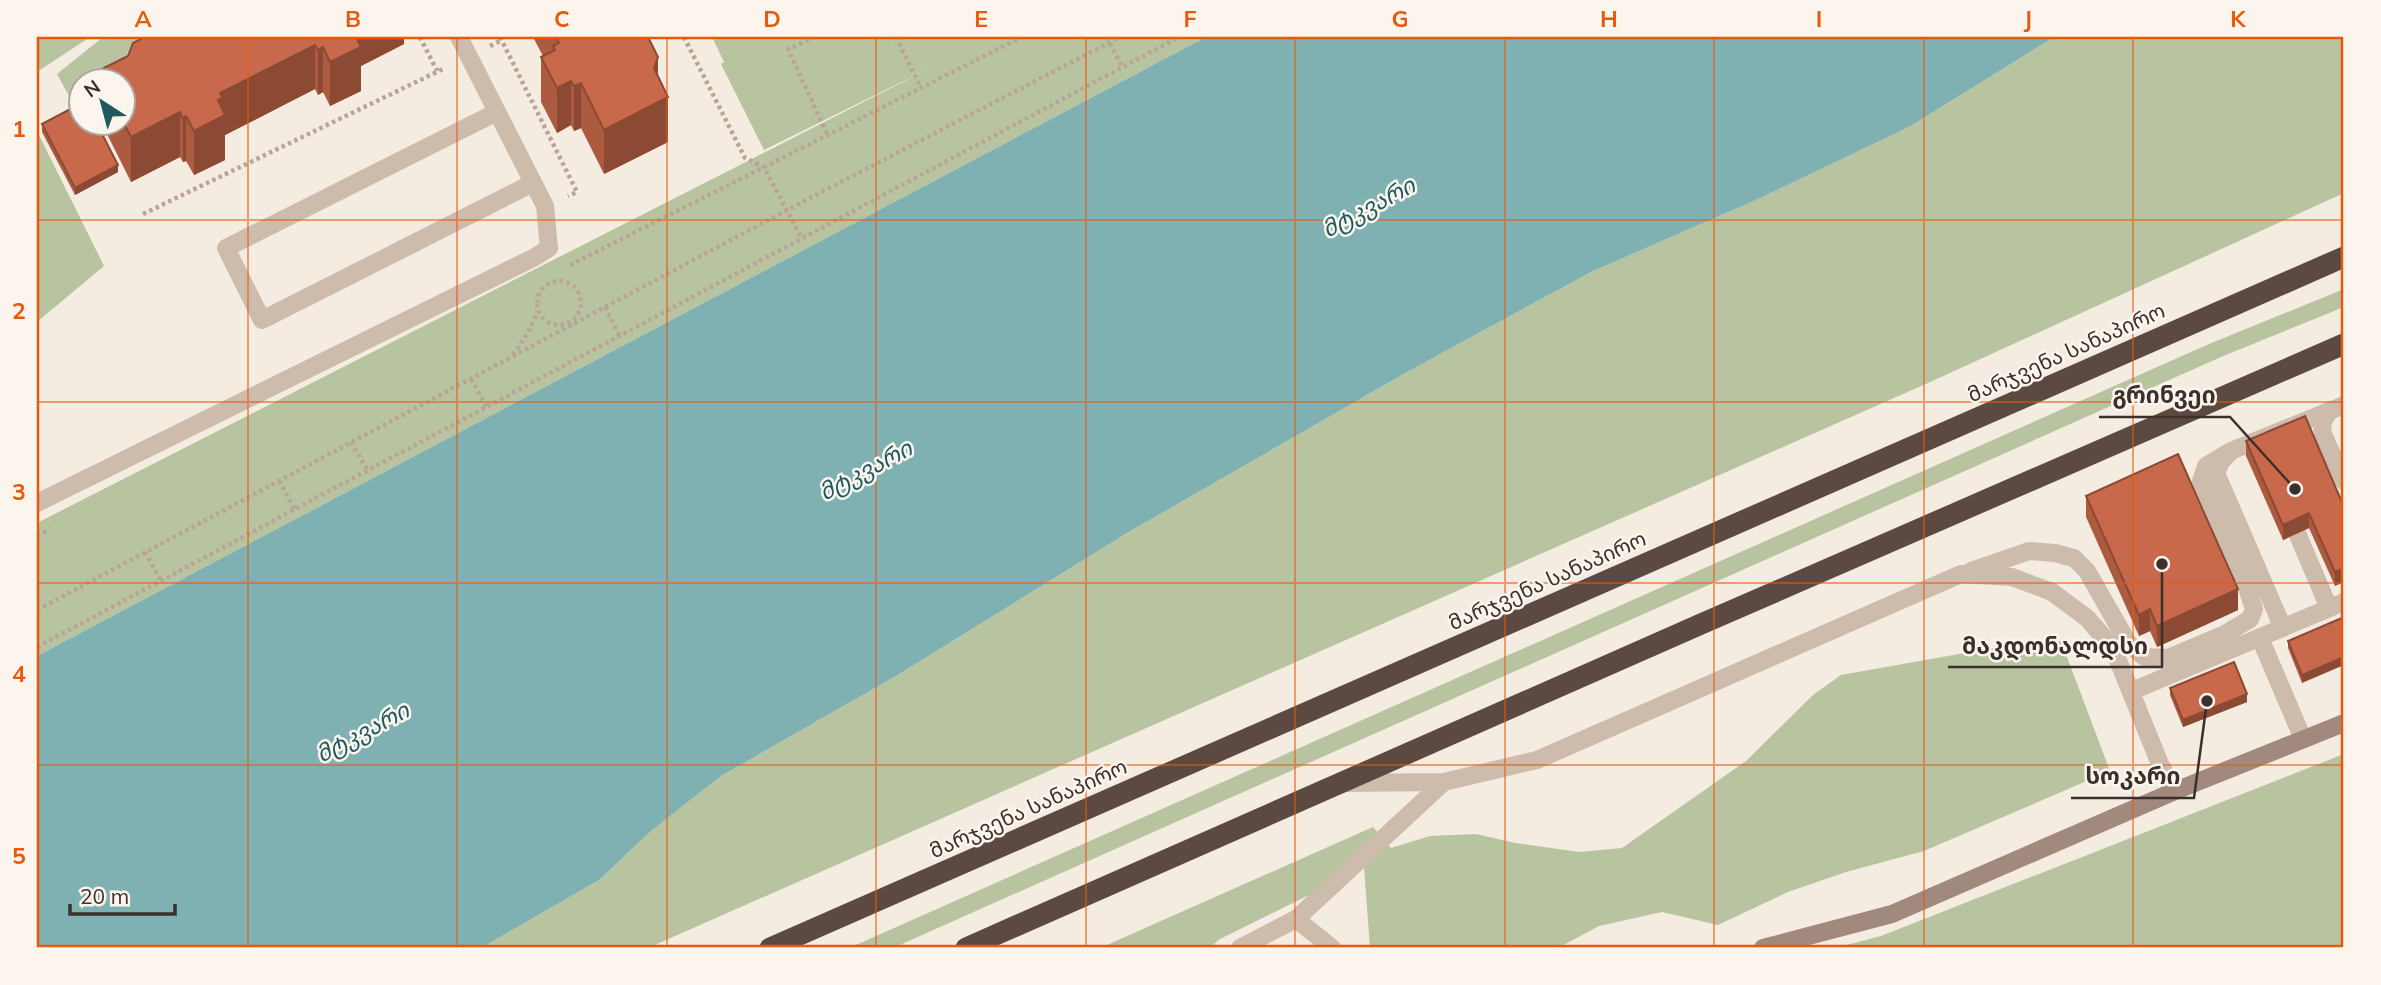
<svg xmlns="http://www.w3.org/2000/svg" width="2381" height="985" font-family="Mulish,'Noto Sans Georgian',sans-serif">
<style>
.green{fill:#b8c4a0}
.water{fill:#7fb0b2}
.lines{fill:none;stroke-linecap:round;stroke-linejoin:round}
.path{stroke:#b9a596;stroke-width:4.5;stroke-dasharray:3.5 3.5;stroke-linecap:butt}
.lane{stroke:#cdbbac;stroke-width:18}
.secondary{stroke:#a18a7d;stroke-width:18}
.highway{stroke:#5c4a42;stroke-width:21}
.wall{fill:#ac5a40}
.shaded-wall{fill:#8c4a34}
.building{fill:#c8694b;stroke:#8c4a34;stroke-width:2}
.grid{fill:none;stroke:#e8590c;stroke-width:2;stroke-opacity:0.55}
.labels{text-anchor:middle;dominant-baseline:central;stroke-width:5;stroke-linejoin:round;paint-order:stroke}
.street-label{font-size:21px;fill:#3b302b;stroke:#fbf5ee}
.water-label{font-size:23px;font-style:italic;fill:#1f5a5e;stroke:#fbf5ee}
.leader{fill:none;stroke:#3b302b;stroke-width:2.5}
.callout-dot{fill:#3b302b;stroke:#fbf5ee;stroke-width:2.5}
.callout-label{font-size:23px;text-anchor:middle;font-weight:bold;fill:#3b302b;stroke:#fbf5ee;stroke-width:5;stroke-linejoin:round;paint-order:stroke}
.neatline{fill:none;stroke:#e8590c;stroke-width:2.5}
.grid-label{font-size:23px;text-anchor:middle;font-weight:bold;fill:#e8590c}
</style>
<rect width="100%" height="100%" fill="#f4ebe1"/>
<path class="green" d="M37,37H90L37,72Z
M103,37H219L122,80H80V107L76,109L57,74Z
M712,37H1206L37,656V523L938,64L764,150L721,64L724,62Z
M2054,37H2344V193L1928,383L648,948H481L599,880L651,831L721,776L896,676L1127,533L1407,372L1591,272L1756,200L1909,127Z
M37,131L104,266L37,322Z
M2344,289V307L2221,357L893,948H849L2209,344Z
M2061,641L2110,771L1924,851L1846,872L1788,892L1718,925L1662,912L1599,926L1558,948H1370L1364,868L1220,939L1209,948H1100L1373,827L1391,848L1430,836L1476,834L1515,843L1580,852L1622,848L1746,761L1813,695L1841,675L2021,643Z
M2344,754V948H1835L1881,936Z"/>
<path class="water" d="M1206,37H2054L1909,127L1756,200L1591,272L1407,372L1127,533L896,676L721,776L651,831L599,880L481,948H37V656Z"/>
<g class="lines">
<path class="path" d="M420,37L437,71
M500,37L577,192L568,196
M684,37L745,158L764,167L802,239
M815,37L788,49L828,136
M896,37L921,88
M1107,37L1122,67
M490,46L502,40
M143,214L445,68
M570,265L1022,37
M537 303a22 22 0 1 1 44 0a22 22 0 1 1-44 0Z
M605,307L620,337
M513,355L529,331L538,311
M471,379L487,408
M351,442L368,471
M279,481L295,510
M37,536L50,529
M145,552L161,581
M37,610L787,210L1120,37
M37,647L1179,37"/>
<path class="lane" d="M497,112L226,248L262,320L533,183
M2330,410L2322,423L2323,434L2344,481
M37,503L535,257L549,248L545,206L459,37
M2297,533L2329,608
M1971,571L2029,551L2055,553L2074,558L2087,571L2128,643L2144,657L2168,658L2225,634L2250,619L2254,609L2243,576L2201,481L2206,466L2231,451
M2283,628L2216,473L2221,462L2231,451L2344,405
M2260,638L2303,739
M2132,691L2344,602
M1341,783L1444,782L1537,760L1961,574L2012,577L2052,592L2087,618L2113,648L2160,764L2175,791
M1296,919L1444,782
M1240,948L1296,919L1332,948"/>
<path class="secondary" d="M1763,948L1892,914L2175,791L2344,723"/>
<path class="highway" d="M770,948L2344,257
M966,948C1423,743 1885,545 2344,344"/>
</g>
<path class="wall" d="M404,37V44L361,66V91L330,106L323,92L318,95L315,89L225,135V160L194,175L186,161L183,162L180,157L131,182L101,122H122V80H98V71L128,56Z
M533,37H648L658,77L668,142L604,174L581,128L574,131L571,125L557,133L541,102V57L543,56Z
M42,124L118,172L75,195L42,132Z
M2246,441L2344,507L2335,586L2309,528L2283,540L2246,456Z
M2086,496L2238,610L2157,647L2150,631L2139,636L2086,517Z
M2344,617L2302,683L2288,648V641Z
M2170,688L2247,702L2183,727L2170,695Z"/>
<path class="shaded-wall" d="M354,37H404V44L361,66V91L330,106V62Z
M315,45V89L225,135V160L194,175V131L218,100L220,93Z
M323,47V92L318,95V50Z
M658,57V102L668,97V142L604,174V130Z
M571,81V125L557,133V88Z
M581,83V128L574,131V86Z
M180,112V157L131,182V137Z
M186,116V161L183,162V118Z
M118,165V172L75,195V188Z
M2309,513V528L2283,540V525Z
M2344,568V582L2335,586V572Z
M2238,589V610L2157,647V626Z
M2150,609V631L2139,636V615Z
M2344,657V665L2302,683V675Z
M2247,694V702L2183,727V720Z"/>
<path class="building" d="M145,37H356L361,47L330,62L323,47L318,50L315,45L220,93L223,98L218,100L225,115L194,131L186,116L183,118L180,112L131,137L122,120V80H103L98,71L128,56L133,43Z
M556,37H648L658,57L654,68L668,97L604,130L581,83L574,86L571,81L557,88L541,57L555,50L553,46L559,43Z
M80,104V122H96L118,165L75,188L42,124Z
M2305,416L2344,507V568L2335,572L2309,513L2283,525L2246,441Z
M2178,454L2238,589L2157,626L2150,609L2139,615L2086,496Z
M2344,617V657L2302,675L2288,641Z
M2234,662L2247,694L2183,720L2170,688Z"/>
<path class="grid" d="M248,37V948M457,37V948M667,37V948M876,37V948M1086,37V948M1295,37V948M1505,37V948M1714,37V948M1924,37V948M2133,37V948M37,220H2344M37,402H2344M37,583H2344M37,765H2344"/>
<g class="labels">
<g class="street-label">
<text transform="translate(2066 352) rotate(-24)">მარჯვენა სანაპირო</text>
<text transform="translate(1547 580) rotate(-24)">მარჯვენა სანაპირო</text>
<text transform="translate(1028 808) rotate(-24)">მარჯვენა სანაპირო</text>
</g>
<g class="water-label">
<text transform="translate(1368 207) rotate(-28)">მტკვარი</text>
<text transform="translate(865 470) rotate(-28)">მტკვარი</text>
<text transform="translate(362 732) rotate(-28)">მტკვარი</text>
</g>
</g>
<path class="leader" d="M2295 489L2230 417H2099M2162 564L2162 667H1948M2207 701L2194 798H2071"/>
<g class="callout-dot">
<circle cx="2295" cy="489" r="7"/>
<circle cx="2162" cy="564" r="7"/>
<circle cx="2207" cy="701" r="7"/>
</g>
<g class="callout-label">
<text x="2164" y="403">გრინვეი</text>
<text x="2055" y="654">მაკდონალდსი</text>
<text x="2133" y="784">სოკარი</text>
</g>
<rect width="2381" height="985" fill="none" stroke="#fbf5ee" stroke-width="77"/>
<g transform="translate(102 102) rotate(324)"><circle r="33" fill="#fbf5ee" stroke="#aea6a0" stroke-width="2"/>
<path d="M0-5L12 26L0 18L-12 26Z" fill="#1f5a5e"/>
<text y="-10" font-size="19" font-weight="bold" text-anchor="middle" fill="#3b302b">N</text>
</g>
<path d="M70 904v10h105v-10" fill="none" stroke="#3b302b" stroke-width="3.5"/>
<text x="80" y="904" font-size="21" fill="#3b302b" stroke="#fbf5ee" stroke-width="5" paint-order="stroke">20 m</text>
<rect x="38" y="38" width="2304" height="908" class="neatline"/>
<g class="grid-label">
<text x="143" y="27">A</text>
<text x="353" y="27">B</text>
<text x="562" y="27">C</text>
<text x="772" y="27">D</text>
<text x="981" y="27">E</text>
<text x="1190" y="27">F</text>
<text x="1400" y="27">G</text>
<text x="1609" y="27">H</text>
<text x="1819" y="27">I</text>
<text x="2028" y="27">J</text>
<text x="2238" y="27">K</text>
<text x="19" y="137">1</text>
<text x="19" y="319">2</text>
<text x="19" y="500">3</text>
<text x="19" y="682">4</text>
<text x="19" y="864">5</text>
</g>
</svg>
